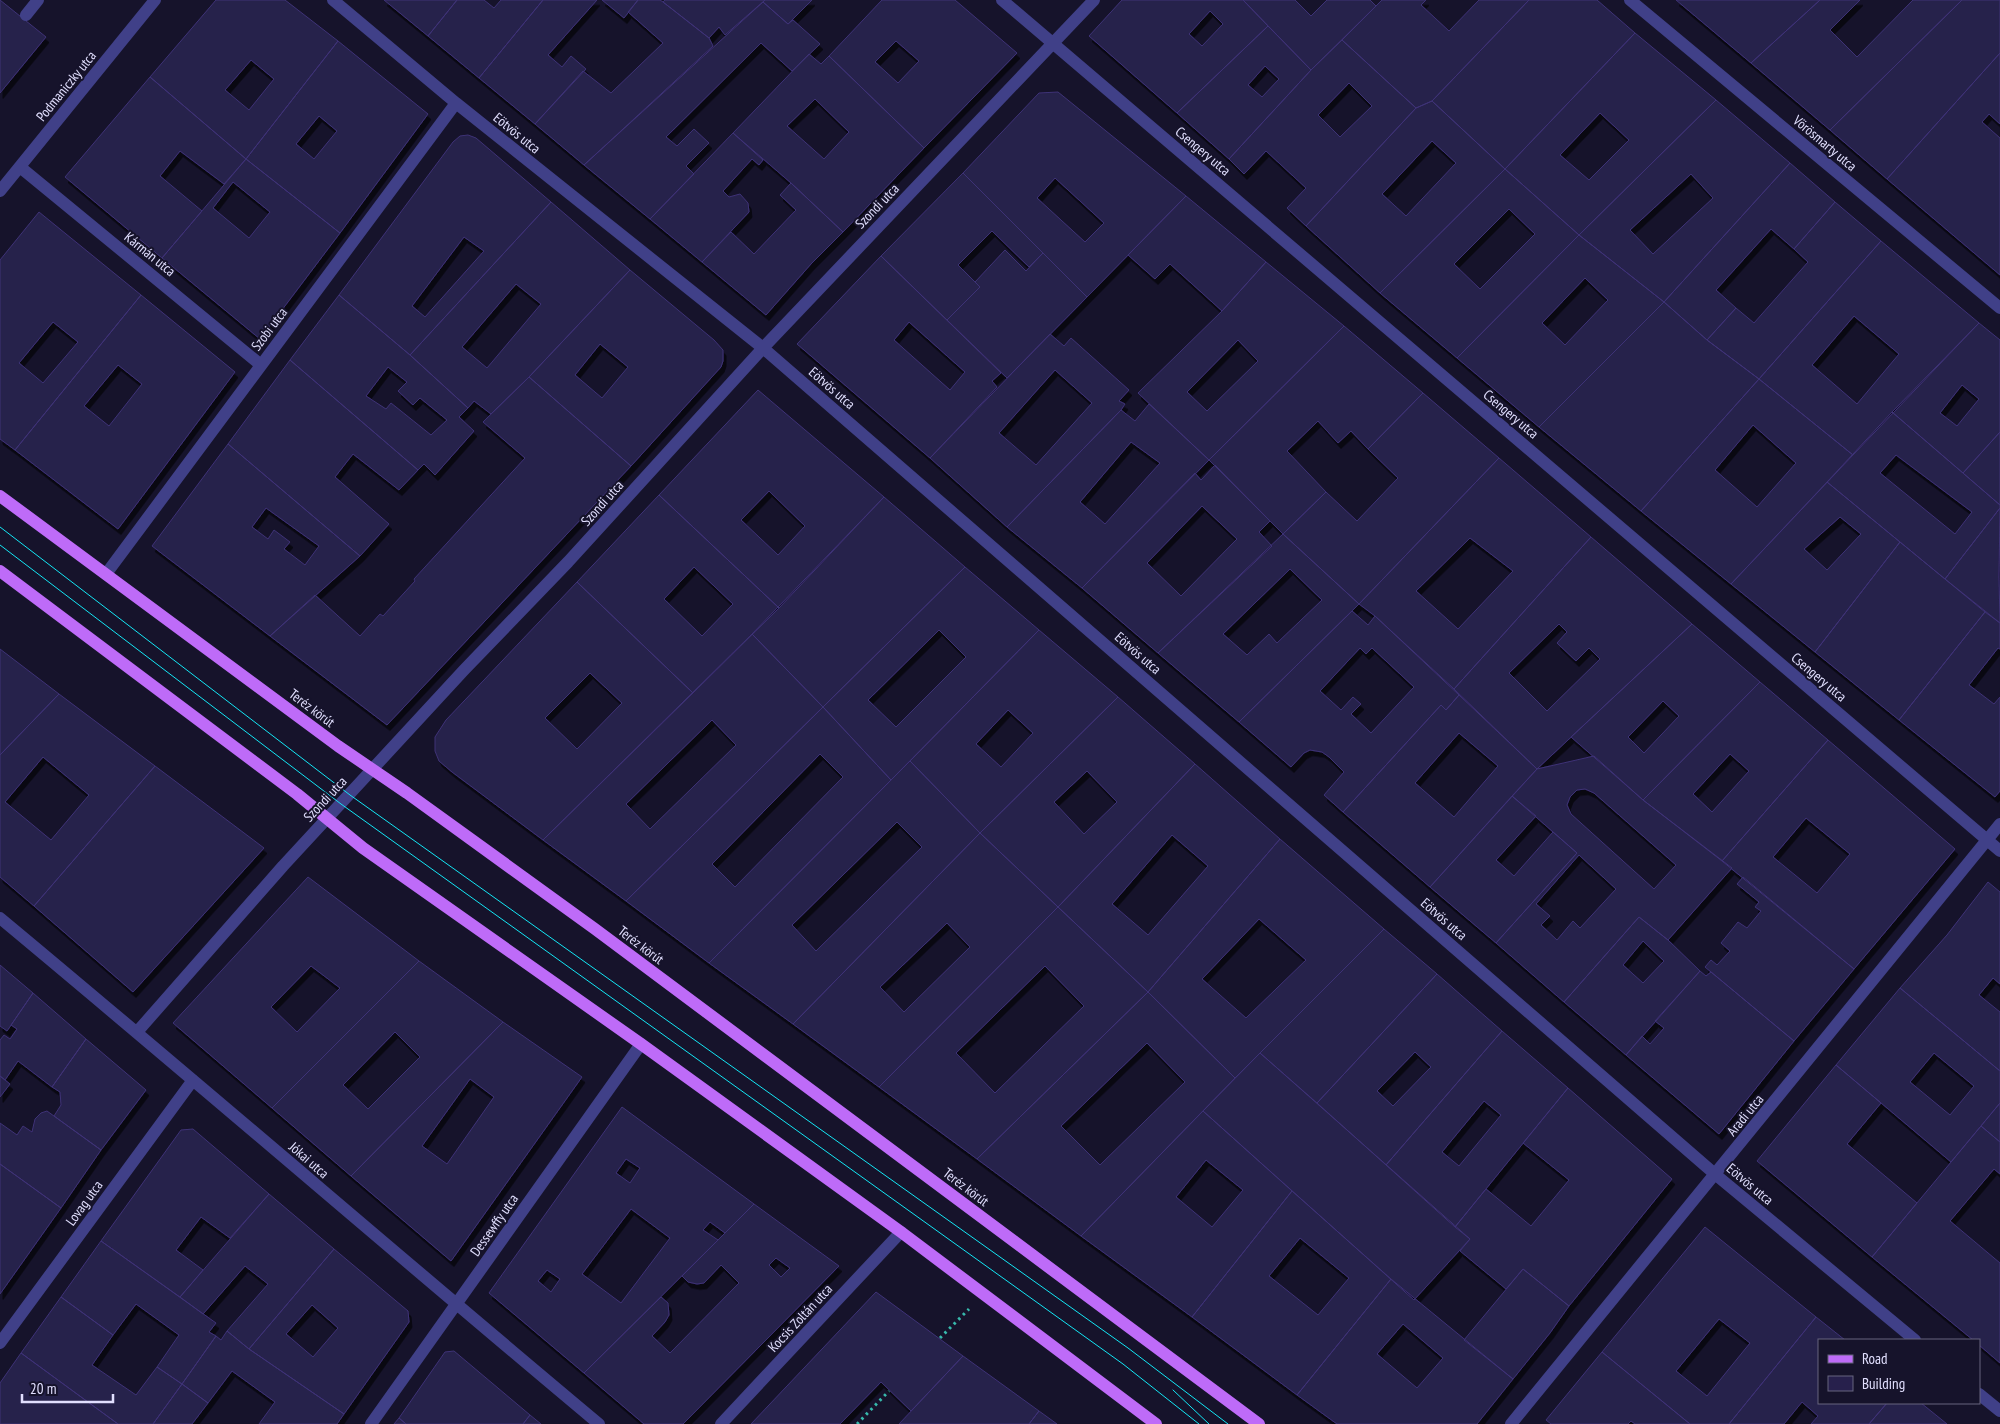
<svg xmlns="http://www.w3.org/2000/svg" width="2000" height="1424" font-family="'PT Sans Narrow',sans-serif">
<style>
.building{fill:#27204c;stroke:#3e3376;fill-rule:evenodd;filter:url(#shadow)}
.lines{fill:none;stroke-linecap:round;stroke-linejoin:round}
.path{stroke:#37b9ac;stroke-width:3;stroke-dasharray:2.5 4;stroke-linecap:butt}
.minor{stroke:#404088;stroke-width:12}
.major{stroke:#be6bf8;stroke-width:12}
.tram{stroke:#14e6f4;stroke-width:1}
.labels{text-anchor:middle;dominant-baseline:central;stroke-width:4;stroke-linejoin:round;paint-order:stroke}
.street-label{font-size:14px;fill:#e1dffe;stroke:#16132b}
</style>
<defs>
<filter id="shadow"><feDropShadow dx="3" dy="5.5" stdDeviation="0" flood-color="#0009"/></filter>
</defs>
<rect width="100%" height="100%" fill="#16132b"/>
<path class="building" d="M0,0L46,37L0,93Z
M216,0H285L338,41L246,159L150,77ZM251,60L274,79L249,110L225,90Z
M384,0H457L428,36Z
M457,0H484L494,8L501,0H543L479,78L428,36Z
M543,0H597L548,55L562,67L571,56L586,69L535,124L479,78Z
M602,0H638L624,18Z
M638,0H660L663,2L709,38L713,46L584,165L535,124L583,71L611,93L663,43L628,12Z
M665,0H765L725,35L719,27L709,38L663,2Z
M765,0H812L788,24L763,2Z
M882,0H955L1017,53L924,148L829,56ZM896,41L919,61L898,83L875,62Z
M1122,0H1243L1268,26L1177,113L1089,36ZM1210,11L1223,24L1202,46L1189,34Z
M1243,0H1295L1311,16L1327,0H1370L1376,6L1311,70Z
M1382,0H1426L1421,5L1449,31L1479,0H1529L1432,101L1416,108L1342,40Z
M1529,0H1597L1635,33L1505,169L1432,101Z
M1676,0H1820L1751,63Z
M1820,0H1860L1830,30L1857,57L1913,0H1962L1830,130L1751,63Z
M1962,0H2000V53L1887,179L1830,130Z
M763,2L788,24L793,20L820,44L792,71L761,43L666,137L677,146L694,129L709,143L686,166L694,174L650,219L584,165Z
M1268,26L1311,70L1229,159L1177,113ZM1265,66L1279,79L1262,97L1248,85Z
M1635,33L1716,100L1579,235L1505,169ZM1600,113L1629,140L1589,180L1560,155Z
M1342,40L1416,108L1306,226L1287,208L1306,188L1266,151L1244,174L1229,159L1311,70ZM1349,83L1372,106L1340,137L1318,115Z
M338,41L428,114L340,233L246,159ZM319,116L337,131L314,159L296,144Z
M2000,53V124L1989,114L1982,122L2000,138V275L1887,179Z
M809,54L821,64L829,56L924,148L843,232L791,183L733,133ZM815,99L849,132L824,159L787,126Z
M150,77L246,159L224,184L180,151L160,176L202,211L162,258L65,177Z
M1058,92L1186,196L1087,297L963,173L1039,93ZM1055,178L1104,223L1085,242L1037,198Z
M1716,100L1790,163L1664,302L1579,235ZM1691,174L1713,198L1653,254L1630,230Z
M1432,101L1505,169L1380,293L1306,226L1416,108ZM1432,141L1456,163L1406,216L1382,194Z
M733,133L763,160L759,165L752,159L723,191L729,197L740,194L748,203L749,212L702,262L650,219Z
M468,135L476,138L551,202L410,355L339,295L453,142L460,136ZM464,237L484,251L425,317L412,306Z
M246,159L340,233L260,339L162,258ZM233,182L270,212L249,238L213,208Z
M1790,163L1835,202L1794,249L1771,229L1716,290L1736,308L1707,340L1664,302Z
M1505,169L1579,235L1457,358L1380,293ZM1509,209L1535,234L1480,289L1454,264Z
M963,173L1043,253L1029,267L992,231L958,265L980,287L947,320L881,256Z
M791,183L843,232L811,264L766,315L702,262L731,232L754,254L796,210L780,195Z
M1186,196L1266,262L1222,311L1170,264L1155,279L1128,255Z
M551,202L630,270L529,377L491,414L474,401L468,408L410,355ZM516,284L541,304L487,368L462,347Z
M1835,202L1881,241L1759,379L1707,340L1736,308L1754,323L1808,262L1794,249Z
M39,212L141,295L15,450L0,439V260ZM53,322L78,342L43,383L19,363Z
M1579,235L1664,302L1539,427L1457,358ZM1585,278L1608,300L1565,345L1542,323Z
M1881,241L1979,323L1853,455L1759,379ZM1854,316L1899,354L1857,404L1812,365Z
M1005,250L1026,271L1043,253L1087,297L1007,378L947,320L980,287L975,282Z
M881,256L1001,373L992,381L997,387L930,458L797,344ZM909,322L965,372L950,390L894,340Z
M1266,262L1344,326L1209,460L1138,393L1222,311ZM1238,340L1258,361L1207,411L1187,392Z
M630,270L714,340L723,350V361L721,367L631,466L529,377ZM600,344L628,367L602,398L575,375Z
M141,295L235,372L118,529L15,450ZM118,365L142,384L109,426L84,406Z
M339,295L410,355L468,408L459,417L474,431L435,475L424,464L418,470L290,360ZM388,367L407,382L398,391L413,405L420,398L447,420L431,435L391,403L386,409L366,396Z
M1664,302L1707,340L1759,379L1641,511L1539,427Z
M1979,323L2000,340V432L1963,473L1892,412ZM1962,385L1979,399L1957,426L1940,413Z
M1344,326L1423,393L1368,449L1351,431L1338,443L1318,421L1287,451L1326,492L1283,534L1209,460Z
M1050,334L1064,346L1071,338L1129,390L1119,401L1125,404L1121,410L1007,527L930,458ZM1055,370L1092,403L1036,465L999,433Z
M290,360L418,470L399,490L353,454L335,477L389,524L360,556L228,444Z
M529,377L631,466L387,725L270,636L315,595L360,636L380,614L383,616L415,581L414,579L525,458L483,422Z
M1759,379L1853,455L1731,584L1641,511ZM1753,425L1796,463L1757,507L1715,470Z
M758,390L884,497L779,608L659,495ZM769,491L805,526L778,555L741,520Z
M1423,393L1499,458L1359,604L1283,534L1326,492L1357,521L1398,478L1368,449Z
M1149,404L1209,460L1082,588L1007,527L1121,410L1135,421ZM1131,442L1160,463L1105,524L1080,502Z
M1892,412L2000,505V508L1945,579L1827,482ZM1896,455L1972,512L1955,534L1880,473Z
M2000,432V505L1963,473Z
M228,444L360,556L270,636L152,546ZM266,508L319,546L305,565L284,549L290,542L274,530L268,539L252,527Z
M1499,458L1591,537L1454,689L1375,616L1359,604ZM1470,538L1513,571L1458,629L1416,591Z
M1215,465L1270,521L1259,532L1272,546L1158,653L1082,588L1195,473L1201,480ZM1202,506L1237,539L1181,596L1147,563Z
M1827,482L1900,542L1815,652L1731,584ZM1840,517L1861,534L1827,570L1804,549Z
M659,495L779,608L693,693L577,582ZM694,567L733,604L702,636L664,599Z
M884,497L965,567L823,707L752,634Z
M2000,508L1999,577L2000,623L1945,579Z
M1283,534L1359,604L1239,722L1158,653ZM1290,569L1322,600L1277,643L1269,634L1247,655L1223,634Z
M1591,537L1692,624L1537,769L1454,689ZM1559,624L1567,632L1557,643L1576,661L1589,648L1600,659L1547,711L1509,673Z
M1900,542L1985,612L1899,720L1815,652Z
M965,567L1039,630L891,780L823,707ZM939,630L966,657L896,727L868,700Z
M577,582L693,693L543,840L452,772L439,761L435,751V737L446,720ZM590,673L622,703L577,749L545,718Z
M1352,611L1368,625L1375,616L1459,695L1446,710L1441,705L1343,812L1324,795L1344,772L1329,757L1322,752L1310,750L1304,753L1291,767L1239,722ZM1360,648L1366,654L1372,648L1414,687L1371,733L1351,714L1361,704L1353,697L1341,710L1320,691Z
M1985,612L2000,623V649L1998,648L1969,685L1994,704L2000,697V791L1995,797L1899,720Z
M1692,624L1760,682L1643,800L1571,737ZM1663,701L1679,716L1644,753L1628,737Z
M1039,630L1118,697L980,833L910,761ZM1008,710L1033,733L1001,767L976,744Z
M752,634L823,707L626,901L543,840ZM712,720L736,745L650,829L626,804Z
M0,649L59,694L0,755Z
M1760,682L1828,740L1722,861L1643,800ZM1730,754L1749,771L1712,812L1693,794Z
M59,694L155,766L34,906L0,877V755ZM43,757L89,795L51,840L5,802Z
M1459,695L1537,769L1430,887L1343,812L1441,705L1446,710ZM1459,733L1498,766L1454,817L1415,783Z
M1118,697L1195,764L1058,907L980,833ZM1087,771L1117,802L1084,834L1054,802Z
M823,707L891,780L709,963L626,901ZM820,754L843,777L735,887L712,864Z
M1828,740L1955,849L1854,969L1722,861ZM1806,818L1850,854L1817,893L1773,857Z
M1594,756L1643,800L1732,868L1668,940L1639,917L1564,1002L1496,943L1577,853L1512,796L1537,769ZM1585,789L1594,793L1676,865L1654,889L1571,814L1567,805L1570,797L1577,790ZM1579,855L1616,889L1580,928L1573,921L1557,940L1541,925L1550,916L1536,904Z
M910,761L980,833L793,1024L709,963ZM897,822L922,847L816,951L792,925Z
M1195,764L1280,839L1148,992L1058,907ZM1172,835L1208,866L1148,935L1112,904Z
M155,766L264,848L133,992L34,906Z
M1512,796L1536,816L1496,860L1514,876L1553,832L1577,853L1496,943L1430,887Z
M980,833L1058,907L879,1087L793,1024ZM947,923L970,947L904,1012L880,987Z
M1280,839L1384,929L1235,1078L1148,992ZM1259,919L1306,960L1246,1018L1202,979Z
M308,877L419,961L272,1108L173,1023ZM311,966L340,988L297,1032L271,1007Z
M1743,877L1854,969L1794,1041L1705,967L1711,960L1717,965L1730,951L1721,943L1738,922L1747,928L1761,911L1755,907L1759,902L1737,884Z
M1988,882L2000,892V984L1993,978L1979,995L2000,1012V1071L1900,988L1947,935Z
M1058,907L1148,992L977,1159L879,1087ZM1045,966L1084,1006L995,1093L956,1053Z
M1639,917L1668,940L1700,971L1626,1055L1564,1002ZM1643,941L1664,961L1643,983L1623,965Z
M1384,929L1437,974L1317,1103L1260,1053Z
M419,961L503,1022L351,1176L272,1108ZM395,1032L420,1057L368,1109L343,1085Z
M0,965L33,993L7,1031L0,1026Z
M1700,971L1706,976L1711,972L1794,1041L1719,1134L1626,1055L1642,1036L1650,1044L1664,1028L1655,1021Z
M1437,974L1502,1031L1386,1165L1317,1103ZM1415,1052L1431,1067L1393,1106L1377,1091Z
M1900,988L2000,1071V1103L1951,1162L1836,1065ZM1934,1053L1974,1086L1950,1115L1910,1082Z
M1148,992L1235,1078L1081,1236L977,1159ZM1147,1043L1185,1082L1100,1165L1061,1126Z
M33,993L86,1039L52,1087L18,1061L5,1080L0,1076V1040L4,1035L10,1039L17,1029L11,1025Z
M503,1022L582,1077L451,1261L351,1176ZM470,1079L494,1097L447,1164L422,1146Z
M1502,1031L1568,1088L1455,1227L1386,1165ZM1484,1101L1501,1115L1459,1166L1442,1152Z
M86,1039L146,1090L101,1150L54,1116L61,1105L60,1092L52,1087Z
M1260,1053L1470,1239L1414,1300L1203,1111Z
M1836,1065L1881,1103L1847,1144L1917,1203L1872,1257L1757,1161Z
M0,1076L10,1084L0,1097Z
M1568,1088L1672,1179L1569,1306L1523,1269L1506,1289L1460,1251L1470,1239L1455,1227L1486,1189L1531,1226L1569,1180L1523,1143Z
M2000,1103V1142L1981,1126Z
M622,1107L754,1204L725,1233L710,1222L703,1230L718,1240L584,1373L489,1293ZM626,1159L640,1168L630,1183L616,1173ZM631,1209L670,1238L621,1303L582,1274ZM547,1270L560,1279L551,1292L538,1281Z
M47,1111L101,1150L61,1208L0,1164V1123L17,1135L23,1126L32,1132L35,1119L41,1113Z
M1203,1111L1292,1191L1192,1317L1081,1236ZM1206,1160L1243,1190L1212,1227L1176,1197Z
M1981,1126L2000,1142V1174L1994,1169L1950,1221L2000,1263V1363L1979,1345V1340H1973L1872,1257Z
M193,1129L269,1194L230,1238L201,1217L176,1250L203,1270L180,1297L101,1241L181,1130Z
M0,1164L61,1208L0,1294Z
M1292,1191L1391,1279L1297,1395L1192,1317ZM1300,1238L1349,1278L1318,1315L1269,1276Z
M269,1194L334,1249L249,1349L227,1331L268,1284L245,1266L203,1314L180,1297Z
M754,1204L839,1266L683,1424H644L584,1373L661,1297L668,1303L669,1315L665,1322L652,1336L670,1353L739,1283L721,1265L704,1283L697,1284L688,1282L682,1276ZM776,1258L790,1268L781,1277L769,1265Z
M1705,1227L1816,1317L1729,1424H1690L1602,1352ZM1719,1319L1750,1343L1707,1396L1676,1371Z
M101,1241L216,1323L209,1332L216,1336L182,1384L157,1367L179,1335L136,1304L113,1335L61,1297Z
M334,1249L408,1311L409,1322L344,1414L249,1349ZM312,1305L338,1328L313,1357L286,1334Z
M1523,1269L1569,1306L1550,1333L1513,1379L1464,1340Z
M1391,1279L1513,1379L1477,1424H1337L1297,1395ZM1403,1324L1443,1358L1417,1388L1377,1354Z
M876,1292L963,1356L911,1411L881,1382L840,1424H751Z
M61,1297L113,1335L92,1365L136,1395L157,1367L182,1384L153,1424H118L21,1353Z
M1816,1317L1845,1340H1819V1403H1887L1869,1424H1811L1818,1416L1802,1402L1784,1424H1729Z
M227,1331L249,1349L344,1414L337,1424H259L275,1402L232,1371L208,1403L182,1384L216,1336L221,1340Z
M454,1351L530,1415L523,1424H406L399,1418L445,1352Z
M1602,1352L1690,1424H1635L1631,1421L1628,1424H1551L1546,1420Z
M21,1353L118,1424H0V1383Z
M963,1356L1039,1411L1029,1424H899Z
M182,1384L208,1403L192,1424H153Z
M1887,1403H1921L1947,1424H1869Z
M1039,1411L1057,1424H1029Z
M530,1415L541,1424H523Z
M399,1418L406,1424H394Z"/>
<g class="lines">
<path class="path" d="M940,1338L969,1309
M857,1424L889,1391"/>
<path class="minor" d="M333,0L456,103L763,348L1716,1175L1915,1340
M1002,0L2000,851
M1630,0L2000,308
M26,15L38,0
M20,167L261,365
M0,191L155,0
M106,574L456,103
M0,918C201,1085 398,1256 599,1424
M137,1032L283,866L464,670L568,562L763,348L1094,0
M0,1343L193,1080
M1979,1394L2000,1411
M371,1424L641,1044
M721,1424L901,1232
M1511,1424L2000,824"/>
<path class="major" d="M0,496L338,746L407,793L595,929L1259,1424
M0,571L297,794L363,848L641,1044L901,1232L1156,1424"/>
<path class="tram" d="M0,527L350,795L1128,1348L1228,1424
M0,545L341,804L1123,1364L1199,1424
M1173,1390L1209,1424"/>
</g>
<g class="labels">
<g class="street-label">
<text transform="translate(66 86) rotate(-51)">Podmaniczky utca</text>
<text transform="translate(517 133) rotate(39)">Eötvös utca</text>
<text transform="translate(1825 143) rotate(40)">Vörösmarty utca</text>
<text transform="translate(1203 151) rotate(40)">Csengery utca</text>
<text transform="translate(877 206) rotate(-46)">Szondi utca</text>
<text transform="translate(150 254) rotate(39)">Kármán utca</text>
<text transform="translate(269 329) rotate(-53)">Szobi utca</text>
<text transform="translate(832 388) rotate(41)">Eötvös utca</text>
<text transform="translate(1511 414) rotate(40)">Csengery utca</text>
<text transform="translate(602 503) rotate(-48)">Szondi utca</text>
<text transform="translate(1138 653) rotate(41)">Eötvös utca</text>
<text transform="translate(1819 677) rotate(40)">Csengery utca</text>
<text transform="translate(312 708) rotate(37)">Teréz körút</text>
<text transform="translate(325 799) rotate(-47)">Szondi utca</text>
<text transform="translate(1444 919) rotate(41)">Eötvös utca</text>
<text transform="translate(641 945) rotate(37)">Teréz körút</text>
<text transform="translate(1745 1115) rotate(-51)">Aradi utca</text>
<text transform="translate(309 1160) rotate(41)">Jókai utca</text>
<text transform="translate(1750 1184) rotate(40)">Eötvös utca</text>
<text transform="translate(966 1187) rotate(37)">Teréz körút</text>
<text transform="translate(84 1203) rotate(-54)">Lovag utca</text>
<text transform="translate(494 1225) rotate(-55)">Dessewffy utca</text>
<text transform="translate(800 1318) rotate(-47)">Kocsis Zoltán utca</text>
</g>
</g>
<rect x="1818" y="1339" width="162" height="65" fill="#16132b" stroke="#67657f"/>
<rect x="1828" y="1355" width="25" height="8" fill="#be6bf8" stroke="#67657f"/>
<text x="1862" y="1364" font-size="15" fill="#e1dffe">Road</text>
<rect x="1828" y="1376" width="25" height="15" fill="#27204c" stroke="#67657f"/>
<text x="1862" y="1389" font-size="15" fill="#e1dffe">Building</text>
<path d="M22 1394v8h91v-8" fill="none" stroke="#e1dffe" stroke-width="2.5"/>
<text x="30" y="1394" font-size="15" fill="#e1dffe" stroke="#16132b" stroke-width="4" paint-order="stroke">20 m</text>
</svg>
